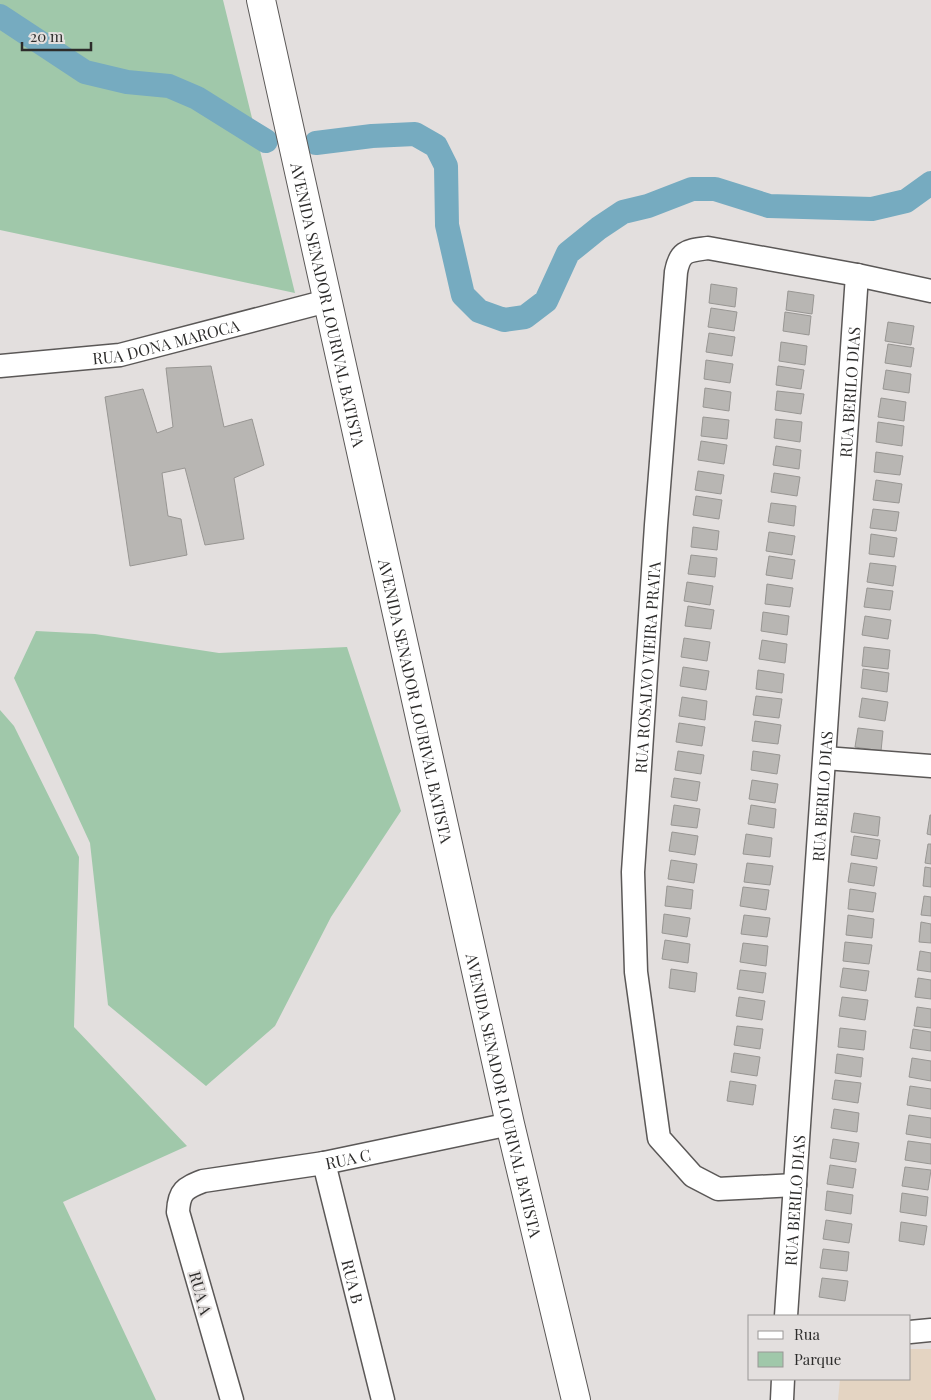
<svg xmlns="http://www.w3.org/2000/svg" width="931" height="1400" font-family="'Playfair Display',serif">
<style>
.industrial{fill:#e4d4c2}
.green{fill:#a0c8aa}
.lines{fill:none;stroke-linecap:round;stroke-linejoin:round}
.canal{stroke:#76abc0;stroke-width:24}
.building{fill:#b8b6b3;stroke:#989693}
.minor-casing{stroke:#5b5857;stroke-width:25}
.tertiary-casing{stroke:#5b5857;stroke-width:30}
.minor{stroke:#fff;stroke-width:22}
.tertiary{stroke:#fff;stroke-width:28}
.labels{text-anchor:middle;dominant-baseline:central;stroke-width:4;stroke-linejoin:round;paint-order:stroke}
.street-label{font-size:16px;fill:#2d2c2b;stroke:#e3dfde}
</style>
<rect width="100%" height="100%" fill="#e3dfde"/>
<path class="industrial" d="M910,1349H931V1400H838L840,1379H910Z"/>
<path class="green" d="M0,0H223L295,293L0,230Z
M36,631L95,634L219,653L347,647L401,811L331,917L275,1026L206,1086L108,1005L90,843L14,678Z
M0,710L14,726L79,857L74,1027L187,1146L63,1202L156,1400H0Z"/>
<g class="lines">
<path class="canal" d="M0,16L85,72L127,82L169,86L197,98L266,141
M316,143L372,136L415,134L436,146L446,166L447,225L463,295L479,311L504,320L525,317L546,301L568,253L599,228L623,212L648,206L692,189H715L769,206L872,209L906,201L931,183"/>
</g>
<path class="building" d="M711,284L737,288L735,307L709,303Z
M788,291L814,295L812,314L786,310Z
M711,308L737,312L734,331L708,327Z
M785,312L811,316L809,335L783,331Z
M888,322L914,326L911,345L885,341Z
M709,333L735,337L732,356L706,352Z
M781,342L807,346L805,365L779,361Z
M888,344L914,348L911,367L885,363Z
M706,360L733,364L730,383L704,379Z
M211,366L224,427L252,419L264,465L234,478L244,539L205,545L185,468L162,473L168,516L181,519L187,555L130,566L105,397L143,389L157,433L173,427L166,368Z
M778,366L804,370L801,389L776,385Z
M886,370L911,374L909,393L883,389Z
M705,388L731,392L729,411L703,407Z
M777,391L804,394L801,414L775,410Z
M881,398L906,402L904,421L878,417Z
M703,417L729,420L727,439L701,436Z
M776,419L802,422L800,442L774,438Z
M878,422L904,426L902,446L876,442Z
M701,441L727,445L724,464L698,460Z
M776,446L801,450L799,469L773,465Z
M876,452L903,456L900,475L874,472Z
M698,471L724,475L721,494L695,490Z
M774,473L800,477L797,496L771,492Z
M876,480L902,484L899,503L873,500Z
M696,496L722,500L719,519L693,515Z
M771,503L796,506L794,526L768,522Z
M873,509L899,512L896,531L870,528Z
M693,527L719,531L717,550L691,547Z
M769,532L795,536L792,555L766,551Z
M871,534L897,538L894,557L869,554Z
M691,555L717,558L715,577L688,574Z
M769,556L795,560L792,579L766,575Z
M870,563L896,566L893,586L867,582Z
M687,582L713,586L710,605L684,601Z
M767,584L793,588L790,607L765,604Z
M867,588L893,591L890,610L864,607Z
M688,606L714,610L711,629L685,626Z
M763,612L789,616L787,635L761,631Z
M865,616L891,620L888,639L862,635Z
M684,638L710,642L707,661L681,657Z
M762,640L787,644L785,663L759,659Z
M864,647L890,650L888,669L862,666Z
M683,667L709,671L706,690L680,686Z
M863,669L889,673L887,692L861,688Z
M758,670L784,674L782,693L756,689Z
M756,696L782,699L779,718L753,715Z
M682,697L707,701L705,720L679,716Z
M862,698L888,702L885,721L859,717Z
M755,721L781,725L778,744L752,741Z
M679,723L705,727L702,746L676,742Z
M858,728L883,731L881,751L855,747Z
M678,751L704,755L701,774L675,770Z
M753,751L780,755L777,774L751,770Z
M674,778L700,782L697,801L671,797Z
M752,780L778,784L775,803L749,799Z
M674,805L700,809L697,828L671,825Z
M751,805L776,809L774,828L748,824Z
M854,813L880,817L878,836L851,832Z
M930,815H931V835L927,834Z
M672,832L698,836L695,855L669,851Z
M746,834L772,838L770,857L743,854Z
M854,836L880,840L877,859L851,855Z
M928,844H931V864L925,863Z
M671,860L697,864L694,883L668,879Z
M747,863L773,866L770,885L744,882Z
M851,863L877,867L874,886L848,882Z
M925,867L931,868V887L923,886Z
M667,886L693,890L691,909L665,906Z
M743,887L769,890L766,910L740,906Z
M850,889L876,893L873,912L848,909Z
M924,896L931,897V916L921,915Z
M664,914L690,918L687,937L662,933Z
M744,915L770,918L767,937L741,934Z
M848,915L874,919L872,938L846,935Z
M921,922L931,924V943L919,942Z
M665,940L690,944L688,963L662,959Z
M845,942L872,945L869,964L843,961Z
M743,943L768,946L766,966L740,962Z
M920,951L931,953V972L917,970Z
M843,968L869,971L866,991L840,987Z
M671,969L697,973L695,992L669,988Z
M740,970L766,973L763,993L737,989Z
M918,978L931,980V999L915,997Z
M739,997L765,1001L762,1020L736,1016Z
M842,997L868,1000L865,1020L839,1016Z
M917,1007L931,1009V1028L914,1026Z
M737,1026L763,1029L760,1049L734,1045Z
M840,1028L866,1031L864,1050L838,1047Z
M913,1029L931,1032V1051L910,1048Z
M734,1053L760,1057L757,1076L731,1072Z
M837,1054L863,1058L861,1077L835,1073Z
M912,1058L931,1061V1081L909,1077Z
M835,1080L861,1083L858,1103L832,1099Z
M730,1081L756,1085L753,1105L727,1101Z
M910,1086L931,1089V1109L907,1105Z
M834,1109L859,1113L857,1132L831,1128Z
M909,1115L931,1118V1138L906,1134Z
M833,1139L859,1143L856,1162L830,1158Z
M908,1141L931,1144V1164L905,1160Z
M830,1165L856,1169L853,1188L827,1184Z
M905,1167L931,1170L928,1190L902,1186Z
M827,1191L853,1195L851,1214L825,1210Z
M902,1193L928,1197L926,1216L900,1212Z
M826,1220L852,1224L849,1243L823,1239Z
M901,1222L927,1226L924,1245L899,1241Z
M823,1249L849,1252L847,1271L820,1268Z
M822,1278L848,1281L845,1301L819,1297Z"/>
<g class="lines">
<defs>
<g id="minor">
<path id="s1" d="M0,366L120,355L327,301"/>
<path d="M825,758L931,766"/>
<path id="s2" d="M324,1163L383,1400"/>
<path id="s3" d="M795,1185L718,1189L693,1176L659,1138L636,972L633,872L656,525L676,272C680,250 688,251 708,248L857,275L931,291"/>
<path id="s4" d="M786,1316L857,275"/>
<path d="M910,1332L931,1330"/>
<path id="s5" d="M232,1400L178,1212C179,1191 185,1188 203,1181L324,1163L510,1124"/>
<path d="M782,1400L783,1379"/>
</g>
<g id="tertiary">
<path id="s6" d="M261,0L510,1124L576,1400"/>
</g>
</defs>
<use href="#minor" class="minor-casing"/>
<use href="#tertiary" class="tertiary-casing"/>
<use href="#minor" class="minor"/>
<use href="#tertiary" class="tertiary"/>
</g>
<g class="labels">
<g class="street-label">
<text stroke="none"><textPath href="#s6" startOffset="312">AVENIDA SENADOR LOURIVAL BATISTA</textPath></text>
<text stroke="none"><textPath href="#s1" startOffset="168">RUA DONA MAROCA</textPath></text>
<text stroke="none"><textPath href="#s4" startOffset="926">RUA BERILO DIAS</textPath></text>
<text stroke="none"><textPath href="#s3" startOffset="629">RUA ROSALVO VIEIRA PRATA</textPath></text>
<text stroke="none"><textPath href="#s6" startOffset="718">AVENIDA SENADOR LOURIVAL BATISTA</textPath></text>
<text stroke="none"><textPath href="#s4" startOffset="521">RUA BERILO DIAS</textPath></text>
<text stroke="none"><textPath href="#s6" startOffset="1122">AVENIDA SENADOR LOURIVAL BATISTA</textPath></text>
<text stroke="none"><textPath href="#s5" startOffset="386">RUA C</textPath></text>
<text stroke="none"><textPath href="#s4" startOffset="116">RUA BERILO DIAS</textPath></text>
<text stroke="none"><textPath href="#s2" startOffset="122">RUA B</textPath></text>
<text transform="translate(201 1293) rotate(74)">RUA A</text>
</g>
</g>
<rect x="748" y="1315" width="162" height="65" fill="#e3dfde" stroke="#9a9796"/>
<rect x="758" y="1331" width="25" height="8" fill="#ffffff" stroke="#9a9796"/>
<text x="794" y="1340" font-size="15" fill="#2d2c2b">Rua</text>
<rect x="758" y="1352" width="25" height="15" fill="#a0c8aa" stroke="#9a9796"/>
<text x="794" y="1365" font-size="15" fill="#2d2c2b">Parque</text>
<path d="M22 42v8h69v-8" fill="none" stroke="#2d2c2b" stroke-width="2.5"/>
<text x="30" y="42" font-size="15" fill="#2d2c2b" stroke="#e3dfde" stroke-width="4" paint-order="stroke">20 m</text>
</svg>
